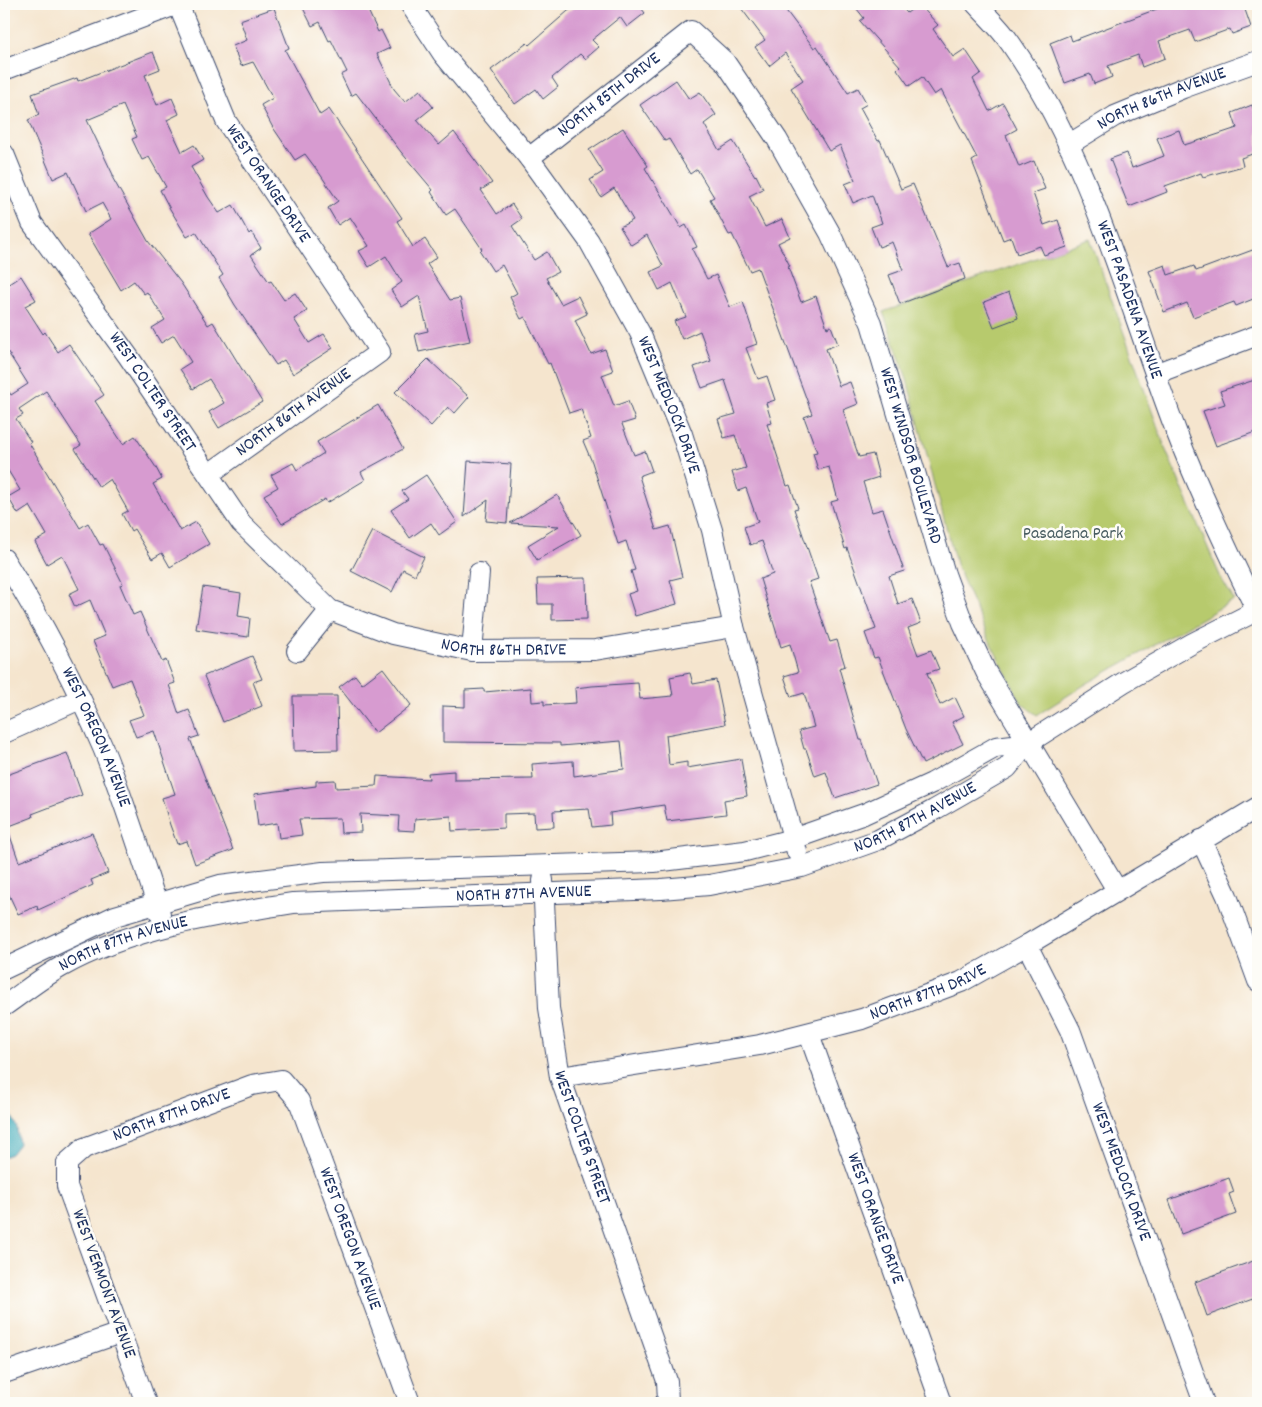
<svg xmlns="http://www.w3.org/2000/svg" width="1262" height="1407" font-family="Dekko,sans-serif">
<style>
.green{fill:#b7ca6d;stroke:#697c66}
.water{fill:#3ba9b9;stroke:#2b6c8c}
.building{fill:#d79bd0}
.lines{fill:none;stroke-linecap:round;stroke-linejoin:round}
.minor-casing{stroke:#3c4a6f;stroke-width:22}
.minor{stroke:#fff;stroke-width:20}
.labels{text-anchor:middle;dominant-baseline:central;stroke-width:5;stroke-linejoin:round;paint-order:stroke}
.street-label{font-size:18px;fill:#1b2f5e;stroke:#fdfcf7}
.park-label{font-size:18px;fill:#4a5e62;stroke:#fdfcf7}
</style>
<rect width="100%" height="100%" fill="#fdfcf7"/>
<filter id="ink" filterUnits="userSpaceOnUse"><feTurbulence type="fractalNoise" baseFrequency=".02" numOctaves="2"/><feDisplacementMap in="SourceGraphic" scale="10" xChannelSelector="R" yChannelSelector="G"/><feConvolveMatrix kernelMatrix="1 2 1 2 8 2 1 2 1" color-interpolation-filters="sRGB"/></filter>
<filter id="wash" filterUnits="userSpaceOnUse"><feTurbulence type="fractalNoise" baseFrequency=".0096" numOctaves="4" result="noise"/><feDisplacementMap in="SourceGraphic" scale="20" xChannelSelector="R" yChannelSelector="G"/><feGaussianBlur stdDeviation="1.12" result="paint"/><feColorMatrix in="noise" values="0 0 0 0 0 0 0 0 0 0 0 0 0 0 0 0 0 1.4 0 .05"/><feComposite in="paint" operator="in"/></filter>
<g filter="url(#wash)">
<rect width="100%" height="100%" fill="#f5e5ce"/>
<path class="green" d="M1090,239L1167,453L1221,578L1234,600L1086,684L1037,715L1022,704L991,644L956,564L906,376L883,312Z"/>
<path class="water" d="M4,1097L17,1128L19,1144L11,1154L4,1157Z
M765,1397L786,1402L787,1403H752Z"/>
<g id="blocks">
<path class="building" d="M301,4H365L378,32L381,30L390,48L377,54L394,89L405,102L420,90L433,107L417,120L439,145L454,132L492,183L481,190L497,214L512,204L522,219L512,226L534,260L547,252L558,272L546,278L561,304L578,296L587,314L575,320L591,354L605,349L613,371L602,375L614,406L628,401L635,420L622,424L634,455L645,451L652,471L639,476L656,530L670,526L682,577L670,580L677,604L635,616L628,594L637,591L631,571L635,570L626,541L618,544L592,462L583,441L591,438L581,409L569,413L550,363L548,364L525,317L521,319L510,297L517,293L502,265L493,271L480,251L482,249L455,209L446,215L431,192L433,190L401,152L356,93L351,96L341,75L347,72L331,40L329,41L320,22L312,26Z
M580,4H638L645,13L627,27L620,17L592,40L599,47L585,59L580,54L552,78L558,87L543,99L536,89L515,104L491,70L527,43L529,45L568,11Z
M738,4H781L814,48L817,46L848,93L858,88L867,104L860,108L878,141L880,140L901,189L913,184L948,267L960,263L965,279L900,304L889,275L903,270L892,242L879,247L871,227L882,223L872,195L853,203L845,184L855,180L840,145L829,151L791,88L803,80L785,53L769,66L755,47L765,40Z
M853,4H899L907,13L919,4L938,25L933,29L953,57L965,49L981,73L973,79L989,111L1003,103L1017,129L1006,135L1019,167L1034,161L1045,189L1033,193L1044,225L1058,220L1067,247L1044,255L1040,246L1017,254L1011,237L1003,240L972,161L977,158L941,90L934,95L922,77L909,86L897,69L900,66L860,21L864,18Z
M1161,4H1205L1207,9L1222,4H1243L1251,27L1232,34L1230,29L1195,42L1190,30L1159,41L1165,58L1142,67L1138,55L1108,66L1112,77L1094,84L1090,74L1065,83L1050,43L1070,35L1072,41L1162,7Z
M274,8L289,48L285,50L320,115L329,109L402,218L397,221L413,247L425,239L437,257L427,264L450,300L460,298L470,341L419,352L415,334L428,331L419,296L402,307L391,290L402,282L386,256L369,267L359,251L369,246L350,217L338,225L328,208L338,201L320,174L305,154L295,160L272,126L261,105L273,98L253,62L241,66L233,46L247,40L240,20Z
M153,52L160,69L145,75L157,105L172,98L179,114L167,120L182,152L194,145L203,160L191,167L208,197L219,213L233,205L249,234L251,232L261,248L251,255L269,282L271,281L284,300L295,293L307,311L294,319L309,343L324,334L333,348L293,374L284,360L276,365L235,305L219,278L223,275L196,232L187,237L170,209L160,190L166,187L149,157L142,160L132,139L137,137L123,105L87,120L114,177H112L148,241L181,283L208,325L213,322L262,402L219,428L209,412L224,403L209,379L193,389L180,369L191,362L174,335L161,343L152,328L165,320L147,292L144,294L134,281L121,290L88,234L111,219L102,203L86,211L68,172L53,179L28,120L39,115L32,94L77,78L78,81Z
M676,80L689,99L700,92L716,115L704,124L719,150L733,141L755,176L756,175L763,189L749,196L765,227L782,219L790,237L778,243L790,266L788,267L801,302L816,296L827,328L831,326L838,344L826,349L839,386L850,382L858,404L843,410L859,457L873,454L879,477L863,482L872,512L883,509L904,571L889,576L898,604L912,599L921,623L908,628L918,655L931,650L939,669L927,673L940,705L955,697L964,716L952,722L963,744L923,764L906,729L878,657L874,658L865,633L876,629L847,548L845,549L831,502L838,500L829,467L818,470L813,453L817,452L804,417L812,414L758,268L750,271L732,234L729,235L710,199L714,197L697,169L690,174L669,139L665,141L640,105Z
M1252,105L1258,122V152L1241,158L1243,166L1203,177L1201,173L1165,186L1167,192L1129,207L1110,159L1127,153L1132,168L1164,156L1157,138L1179,130L1184,145L1204,139L1237,128L1232,113Z
M623,128L648,166L645,168L681,228L686,225L697,247L692,249L707,279L716,275L730,307L743,302L757,344L746,348L758,379L767,376L775,400L766,403L772,423L767,424L787,486L790,485L798,508L794,509L818,579L809,582L830,642L837,640L845,666L839,668L860,740H862L877,784L835,798L826,772L815,776L806,749H804L799,731L814,727L804,693L791,697L784,676L798,672L790,644L781,647L760,579L773,574L762,541L750,545L744,527L758,522L746,488L738,491L732,472L746,468L735,435L724,438L718,419L736,414L725,380L702,388L694,367L711,361L700,331L682,339L674,321L686,317L672,283L659,290L650,272L663,266L647,235L631,245L620,227L633,220L614,188L601,197L590,180L603,172L589,150Z
M1258,248V297L1236,306L1234,302L1193,317L1187,303L1164,312L1149,271L1165,265L1168,275L1194,266L1196,271Z
M21,276L36,300L25,306L43,334L45,332L58,352L69,344L104,395L95,401L123,444L135,436L155,466L162,479L153,484L180,531L196,522L209,544L170,567L162,553L152,559L134,529L131,531L122,514L128,511L110,479L99,487L75,449L81,445L46,391L19,409L23,415L16,419L31,442L29,443L80,528L88,523L100,545L103,544L123,584L120,585L133,615L140,612L162,662L166,660L175,683L169,685L179,714L189,710L199,736L190,739L233,850L195,864L187,841L177,844L170,825L162,798L175,794L154,731L136,737L129,720L144,715L130,679L112,686L93,641L105,636L90,600L75,607L69,594L79,589L62,555L47,564L35,542L47,535L30,506L18,514L8,497L20,490L4,464V384L11,395L28,384L4,346V287Z
M1009,292L1018,318L994,327L984,302Z
M428,359L469,397L455,413L448,407L431,426L395,392Z
M1258,379V431L1216,446L1203,411L1225,404L1220,391Z
M378,405L403,449L361,472L365,480L327,503L325,499L282,524L264,495L278,487L271,475L293,463L297,470L324,453L317,442Z
M468,461L511,464L507,523L486,521L488,500L464,517Z
M426,475L457,522L439,535L431,523L410,538L391,510L408,499L402,491Z
M557,495L581,535L537,560L528,545L559,526L510,523Z
M372,531L424,557L415,575L403,569L392,592L351,571Z
M586,578L587,619L552,620V604H538L537,579Z
M203,587L241,593L238,616L250,618L248,637L196,629Z
M252,656L262,679L253,682L262,706L223,722L204,676Z
M383,668L411,705L375,733L339,687L355,675L362,684Z
M690,673L693,684L716,680L725,724L666,735L669,765L687,762V768L741,759L747,796L724,800L726,814L667,821L664,805L610,813L611,825L592,827L589,809L553,811L554,827L535,828L534,813L504,814V828L452,831L451,816L415,819L414,831L398,830L399,816L360,814L361,832L341,833L340,818L299,819L302,835L279,838L277,823L258,826L254,794L316,786V781L335,780L336,788L376,786L377,776L429,779L428,773L454,771V780L533,779L532,764L573,761L574,776L624,769L621,741L560,746V743L443,742V706L465,707V690L484,689V692L531,688L532,702L544,701V705L576,703L575,688L592,686L638,683L640,699L673,696L670,677Z
M293,696H337L338,750L294,751Z
M67,753L82,795L32,814L33,817L7,827L19,862L92,833L108,873L91,880L93,885L38,910L37,906L18,914L4,884V776Z
M1229,1178L1234,1192L1229,1194L1236,1214L1181,1234L1169,1200Z
M1256,1260L1258,1268V1297L1207,1316L1195,1282Z"/>
</g>
</g>
<g filter="url(#ink)">
<use href="#blocks" fill-opacity="0" stroke="#3c4a6f" stroke-width="1"/>
<g class="lines">
<defs>
<g id="minor">
<path id="s1" d="M410,4L443,54L529,158L589,241L640,333L682,434L712,530L734,627L797,852"/>
<path id="s2" d="M976,4C988,17 1001,29 1011,44C1092,160 1126,300 1176,431C1200,493 1228,552 1257,611"/>
<path id="s3" d="M4,70L178,4L226,121L380,352L209,474"/>
<path id="s4" d="M1068,145L1115,116L1183,88L1258,61"/>
<path id="s5" d="M4,154L32,223L128,356L241,523L330,610L393,634L472,651L595,650L734,627"/>
<path id="s6" d="M529,158L691,31L725,62L777,139L830,233L871,323L945,574L963,623L986,672L1117,890"/>
<path d="M1157,373L1258,335"/>
<path id="s7" d="M4,559C41,619 75,683 103,748C125,802 142,858 160,914"/>
<path d="M297,651L330,610"/>
<path d="M472,651L479,573"/>
<path d="M4,733L80,699"/>
<path d="M1201,840L1227,896L1258,981"/>
<path id="s8" d="M543,880L549,1008L560,1077L667,1381L668,1401L665,1403"/>
<path id="s9" d="M1027,945L1070,1030L1204,1403"/>
<path d="M4,969L115,916L220,885L323,872L654,862L745,851L793,839L864,814L932,783L996,747L1028,743"/>
<path id="s10" d="M4,1006C23,993 41,978 61,967C131,928 214,915 293,903L661,889L709,885L802,867L878,840L934,810L1007,768L1028,743L1124,682L1191,644L1258,610"/>
<path id="s11" d="M809,1034L941,1403"/>
<path id="s12" d="M560,1077L760,1045L862,1019L961,982L1027,945L1258,807"/>
<path d="M4,1373L120,1333"/>
<path id="s13" d="M146,1403L67,1186V1163L84,1148L252,1085L281,1080L299,1101L410,1403"/>
</g>
</defs>
<use href="#minor" class="minor-casing"/>
<use href="#minor" class="minor"/>
</g>
</g>
<g class="labels">
<g class="street-label">
<text stroke="none"><textPath href="#s6" startOffset="102">NORTH 85TH DRIVE</textPath></text>
<text stroke="none"><textPath href="#s4" startOffset="105">NORTH 86TH AVENUE</textPath></text>
<text stroke="none"><textPath href="#s3" startOffset="388">WEST ORANGE DRIVE</textPath></text>
<text stroke="none"><textPath href="#s2" startOffset="336">WEST PASADENA AVENUE</textPath></text>
<text stroke="none"><textPath href="#s5" startOffset="282">WEST COLTER STREET</textPath></text>
<text stroke="none"><textPath href="#s1" startOffset="480">WEST MEDLOCK DRIVE</textPath></text>
<text transform="translate(294 413) rotate(-36)">NORTH 86TH AVENUE</text>
<text stroke="none"><textPath href="#s6" startOffset="690">WEST WINDSOR BOULEVARD</textPath></text>
<text stroke="none"><textPath href="#s5" startOffset="744">NORTH 86TH DRIVE</textPath></text>
<text stroke="none"><textPath href="#s7" startOffset="201">WEST OREGON AVENUE</textPath></text>
<text stroke="none"><textPath href="#s10" startOffset="946">NORTH 87TH AVENUE</textPath></text>
<text stroke="none"><textPath href="#s10" startOffset="542">NORTH 87TH AVENUE</textPath></text>
<text stroke="none"><textPath href="#s10" startOffset="136">NORTH 87TH AVENUE</textPath></text>
<text stroke="none"><textPath href="#s12" startOffset="379">NORTH 87TH DRIVE</textPath></text>
<text stroke="none"><textPath href="#s13" startOffset="370">NORTH 87TH DRIVE</textPath></text>
<text stroke="none"><textPath href="#s8" startOffset="262">WEST COLTER STREET</textPath></text>
<text stroke="none"><textPath href="#s9" startOffset="246">WEST MEDLOCK DRIVE</textPath></text>
<text stroke="none"><textPath href="#s11" startOffset="196">WEST ORANGE DRIVE</textPath></text>
<text stroke="none"><textPath href="#s13" startOffset="660">WEST OREGON AVENUE</textPath></text>
<text transform="translate(103 1284) rotate(70)">WEST VERMONT AVENUE</text>
</g>
<g class="park-label">
<text x="1073" y="534">Pasadena Park</text>
</g>
</g>
<rect width="1262" height="1407" fill="none" stroke="#fdfcf7" stroke-width="20"/>
</svg>
